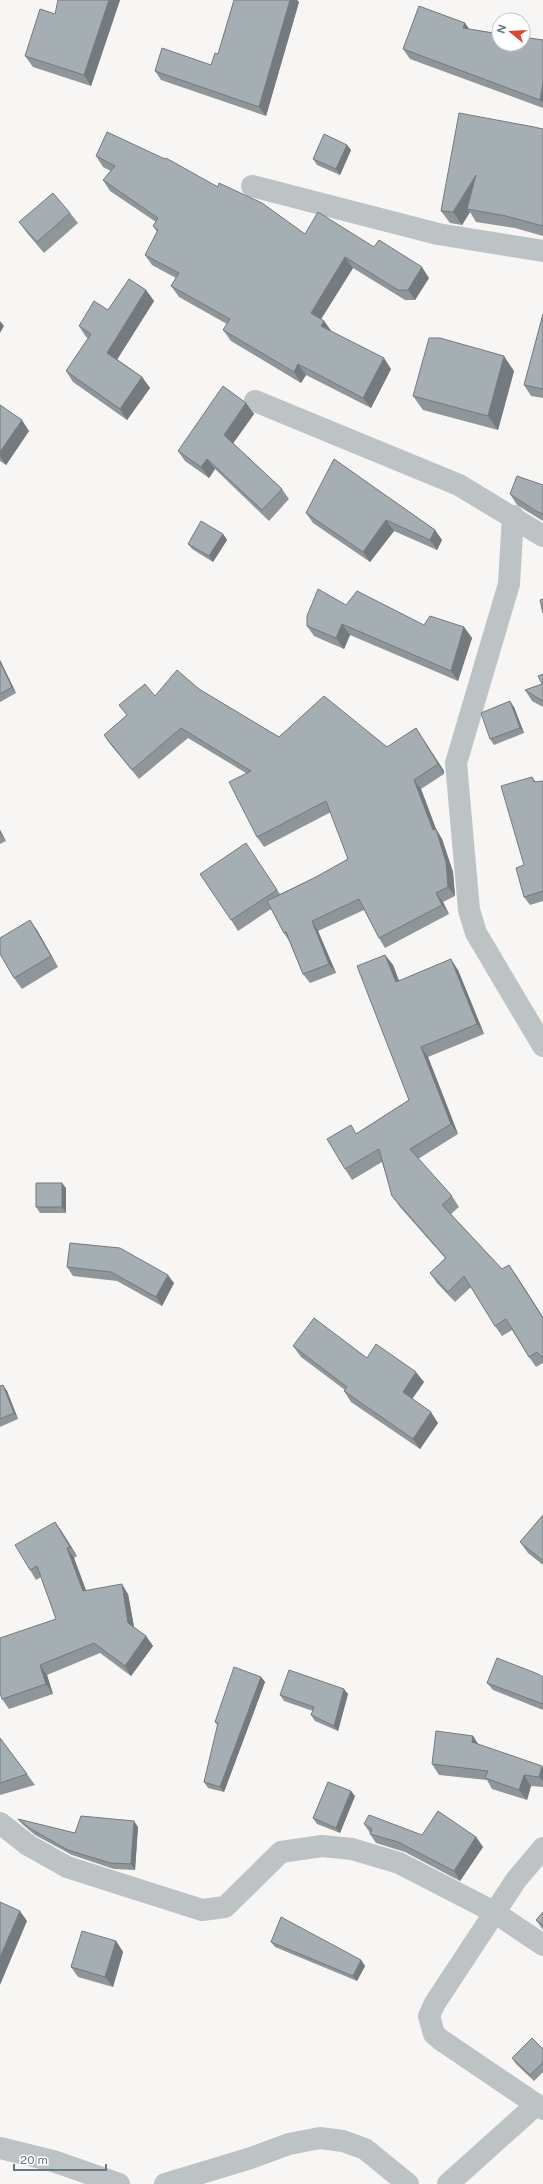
<svg xmlns="http://www.w3.org/2000/svg" width="543" height="2184" font-family="'Public Sans',sans-serif">
<style>
.lines{fill:none;stroke-linecap:round;stroke-linejoin:round}
.minor{stroke:#bdc2c5;stroke-width:22}
.wall{fill:#8e969a}
.shaded-wall{fill:#747a7d}
.building{fill:#a5aeb3;stroke:#747a7d}
</style>
<rect width="100%" height="100%" fill="#f7f6f4"/>
<g class="lines">
<path class="minor" d="M252,186L438,234L543,251
M255,401L459,485L543,536
M513,516L509,584L456,763L469,910L476,933L543,1046
M0,1823L28,1845L67,1867L202,1910L225,1907L281,1852L322,1846L352,1849L399,1863L494,1912L543,1945
M543,1848L516,1880L435,2003L429,2016L434,2034L441,2040L543,2109
M0,2148L53,2161L119,2184
M165,2184L251,2158L289,2144L320,2138L343,2141L365,2149L408,2184
M448,2184L536,2105"/>
</g>
<path class="wall" d="M58,0H120L91,86L33,67L25,56L55,14Z
M234,0H297L299,2L266,116L161,80L155,71L211,65L218,54Z
M465,23L469,29L543,40V108L410,59L403,49Z
M543,129V236L515,228L476,222L470,212L462,225L450,223L441,211Z
M347,145L351,150L340,175L317,165L313,159Z
M96,156L218,187L305,234L374,247L429,278L415,300H405L353,268L321,319L324,321L332,332L391,369L371,408L306,375L301,383L231,341L223,330L227,324L179,297L171,286L176,278L152,265L145,255L157,232L153,226L156,222L110,191L103,180L111,171L103,167Z
M70,213L78,223L44,253L27,233L19,222Z
M146,290L154,301L117,359L142,377L150,388L127,420L73,382L66,371L88,338L86,337L79,326L108,310Z
M543,314V398L531,396L524,385Z
M514,371L498,430L423,410L413,396Z
M246,403L254,414L233,443L282,489L289,499L269,521L215,469L209,478L185,461L178,451Z
M0,405L29,431L6,465L0,461Z
M334,459L435,530L442,540L437,550L394,531L370,562L313,523L306,513Z
M543,485V521L517,505L510,494Z
M223,534L227,540L213,562L192,549L188,544Z
M346,605L424,625L464,627L472,638L458,681L350,635L344,649L314,636L307,626Z
M0,660L16,693L0,702Z
M543,674V707L532,701L525,690L542,684Z
M199,689L279,737L387,747L416,728L444,771V774L421,789L436,829L442,839L453,872L455,896L443,902L449,914L385,948L379,938L364,910L318,931L336,973L310,983L303,974L289,941L284,933L271,909L238,931L231,920L253,854L280,894L316,877L348,859L331,812L264,847L257,837L246,773L188,738L139,779L110,744L104,735L127,715L119,705L155,696Z
M514,707L524,733L494,745L490,739Z
M532,777L536,782L543,781V901L530,905L524,897V865Z
M0,830L6,841L0,844Z
M37,930L58,967L22,989L14,978Z
M385,955L393,965L399,981L458,970L484,1034L428,1057L458,1134L418,1159L452,1196L459,1207L451,1214L502,1269L516,1275L543,1317V1363L536,1367L529,1357L512,1330L502,1336L495,1326L471,1287L455,1302L437,1283L430,1273L445,1258L400,1207L392,1196L382,1162L352,1180L345,1169L357,1133L409,1100Z
M66,1188V1213H40L36,1207Z
M70,1243L174,1283L162,1306L117,1281L73,1276L67,1267Z
M293,1346L367,1358L424,1382L412,1399L438,1423L420,1449L351,1402L344,1391L345,1390L301,1357Z
M3,1385L7,1391L18,1419L0,1427V1386Z
M543,1515V1565L528,1553L520,1542Z
M55,1522L62,1532L77,1556L74,1558L86,1591L128,1594L134,1627L146,1636L153,1646L131,1676L100,1653L47,1675L53,1694L9,1709L2,1699L56,1619L41,1577L36,1580L30,1570Z
M261,1677L265,1682L224,1792L208,1788L204,1782L218,1726L215,1722Z
M543,1677V1710L493,1690L487,1683Z
M348,1694L338,1731L315,1721L311,1715L313,1711L284,1701L280,1695Z
M473,1736L478,1744L543,1768V1787L531,1786L527,1800L492,1789L487,1780L439,1775L432,1764Z
M0,1738L27,1774L35,1785L0,1795Z
M355,1796L340,1833L317,1824L313,1818Z
M18,1819L75,1833L138,1827L135,1870L114,1869L72,1855L35,1835L22,1824Z
M364,1824L422,1835L476,1837L483,1847L460,1881L405,1852L376,1843L370,1834V1833Z
M543,1912V1930L536,1920Z
M116,1941L123,1952L113,1987L78,1977L71,1967Z
M271,1942L361,1960L365,1966L357,1981L275,1947Z
M543,2049V2072L534,2081L516,2064L512,2058Z"/>
<path class="shaded-wall" d="M109,0H120L91,86L84,75Z
M290,0H297L299,2L266,116L259,107Z
M465,23L472,33L463,28Z
M543,82V103L540,100Z
M347,145L351,150L340,175L336,169Z
M476,175L467,209L470,212L462,225L453,212Z
M345,257L353,268L318,324L311,313Z
M422,267L429,278L415,300L408,290Z
M146,290L154,301L115,363L107,353Z
M0,321L4,326L0,333Z
M324,321L332,332L321,326Z
M504,356L514,371L498,430L488,416Z
M384,358L391,369L371,408L363,398Z
M298,364L306,375L301,383L294,372Z
M142,377L150,388L127,420L120,409Z
M246,403L254,414L232,445L224,435Z
M22,420L29,431L6,465L0,456V452Z
M207,459L215,469L209,478L201,467Z
M386,520L394,531L370,562L363,552Z
M435,530L442,540L437,550L430,540Z
M223,534L227,540L213,562L209,556Z
M342,624L350,635L344,649L336,638Z
M464,627L472,638L458,681L451,671Z
M0,660L1,662L16,693L12,687L0,662Z
M510,701L514,707L524,733L520,728Z
M416,728L444,771V774L438,764Z
M414,780L421,789L436,829L442,839L453,872L455,896L448,887L433,830Z
M0,830L6,841L0,833Z
M436,893L443,902L449,914L442,905Z
M30,920L37,930L58,967L51,956Z
M312,921L318,931L336,973L329,964Z
M385,955L393,965L403,992L396,982Z
M451,959L458,970L484,1034L477,1024Z
M421,1047L428,1057L458,1134L451,1124Z
M62,1183L66,1188V1213L62,1207Z
M509,1265L516,1275L543,1317V1318Z
M168,1275L174,1283L162,1306L156,1297Z
M416,1372L424,1382L410,1402L403,1392Z
M3,1385L7,1391L18,1419L14,1413Z
M431,1412L438,1423L420,1449L413,1439Z
M55,1522L62,1532L77,1556L70,1547Z
M67,1548L74,1558L90,1601L83,1591Z
M122,1584L128,1594L135,1632L128,1623Z
M146,1636L153,1646L131,1676L125,1666Z
M40,1665L47,1675L53,1694L46,1684Z
M261,1677L265,1682L224,1792L220,1787Z
M344,1689L348,1694L338,1731L334,1726Z
M473,1736L480,1747L472,1742Z
M542,1766L543,1768V1782L539,1777Z
M524,1775L531,1786L527,1800L519,1790Z
M351,1791L355,1796L340,1833L336,1828Z
M134,1821L138,1827L135,1870L131,1864Z
M476,1837L483,1847L460,1881L454,1871Z
M20,1911L27,1921L0,1985V1957Z
M116,1941L123,1952L113,1987L105,1977Z
M361,1960L365,1966L357,1981L353,1976Z"/>
<path class="building" d="M58,0H109L84,75L25,56L40,9L55,14Z
M234,0H290L259,107L155,71L162,48L211,65L215,53L218,54Z
M419,6L465,23L463,28L499,34V44H523V37L543,40V82L540,100L403,49Z
M459,113L534,127L543,129V226L506,216L467,209L476,175L453,212L441,211Z
M107,132L165,159L166,158L218,187L219,183L262,203L305,234L318,212L374,247L379,240L422,267L408,290H398L345,257L311,313L324,321L321,326L384,358L363,398L298,364L294,372L223,330L230,319L171,286L179,273L145,255L158,230L153,226L158,218L103,180L115,166L96,156Z
M324,134L347,145L336,169L313,159Z
M53,193L70,213L37,242L19,222Z
M129,279L146,290L107,353L142,377L120,409L66,371L91,334L79,326L94,301L108,310Z
M543,314V389L524,385Z
M429,338H440L504,356L488,416L413,396Z
M223,386L246,403L224,435L282,489L262,510L207,459L201,467L178,451Z
M0,405L22,420L0,452Z
M334,459L435,530L430,540L386,520L363,552L306,513Z
M517,476L543,485V514L536,511L510,494Z
M201,521L223,534L209,556L188,544Z
M318,589L346,605L357,591L424,625L430,616L464,627L451,671L342,624L336,638L307,626V616Z
M543,599V613L540,600Z
M0,662L12,687L0,694Z
M177,670L199,689L279,737L324,696L387,747L416,728L437,762L438,764L414,780L433,830L436,829L446,862L448,887L436,893L442,905L379,938L359,899L312,921L329,964L303,974L286,932L284,933L267,901L316,877L348,859L326,801L257,837L229,782L251,771L181,728L132,770L104,735L127,715L119,705L145,684L155,696Z
M543,674V701L525,690L542,684L538,676Z
M510,701L520,728L490,739L481,713Z
M532,777L534,782L543,781V891L524,897L516,868L524,865L501,786Z
M246,843L277,890L231,920L200,874Z
M30,920L51,956L14,978L0,954V938Z
M385,955L396,982L451,959L477,1024L421,1047L451,1124L410,1149L452,1196L442,1205L502,1269L509,1265L543,1318V1358L537,1352L529,1357L506,1319L495,1326L464,1276L448,1292L430,1273L446,1258L392,1196L379,1149L345,1169L327,1139L351,1125L356,1134L409,1100L357,966Z
M36,1183H62V1207H36Z
M70,1243L120,1248L168,1275L156,1297L111,1272L67,1267Z
M314,1318L367,1358L376,1344L416,1372L403,1392L431,1412L413,1439L344,1391L347,1387L293,1346Z
M3,1385L14,1413L0,1419V1386Z
M543,1515V1561L520,1542Z
M55,1522L70,1547L67,1548L83,1591L122,1584L128,1623L146,1636L125,1666L94,1643L40,1665L46,1684L2,1699L0,1693V1638L56,1619L37,1566L30,1570L15,1545Z
M497,1658L538,1674L543,1677V1704L487,1683Z
M234,1667L261,1677L220,1787L204,1782L218,1723L215,1722Z
M289,1670L344,1689L334,1726L311,1715L314,1707L280,1695Z
M436,1731L473,1736L472,1742L542,1766L539,1777L524,1775L519,1790L485,1778L488,1771L432,1764Z
M0,1738L27,1774L0,1783Z
M328,1782L351,1791L336,1828L313,1818Z
M438,1811L476,1837L454,1871L398,1842L370,1834L372,1829L364,1824L369,1815L422,1835Z
M81,1816L134,1821L131,1864L110,1863L68,1850L31,1829L18,1819L75,1833Z
M0,1902L20,1911L0,1957Z
M543,1912V1925L536,1920Z
M281,1917L361,1960L353,1976L271,1942Z
M82,1931L116,1941L105,1977L71,1967Z
M532,2038L543,2049V2062L530,2075L512,2058Z"/>
<g transform="translate(511 32) rotate(288)"><circle r="19" fill="#ffffff" stroke="#c2c9cd"/>
<path d="M0-3L7 15L0 10L-7 15Z" fill="#d84932"/>
<text y="-6" font-size="11" font-weight="bold" text-anchor="middle" fill="#677983">N</text>
</g>
<path d="M14 2164v6h92v-6" fill="none" stroke="#677983" stroke-width="2"/>
<text x="20" y="2164" font-size="12" fill="#677983" stroke="#ffffff" stroke-width="3" paint-order="stroke">20 m</text>
</svg>
